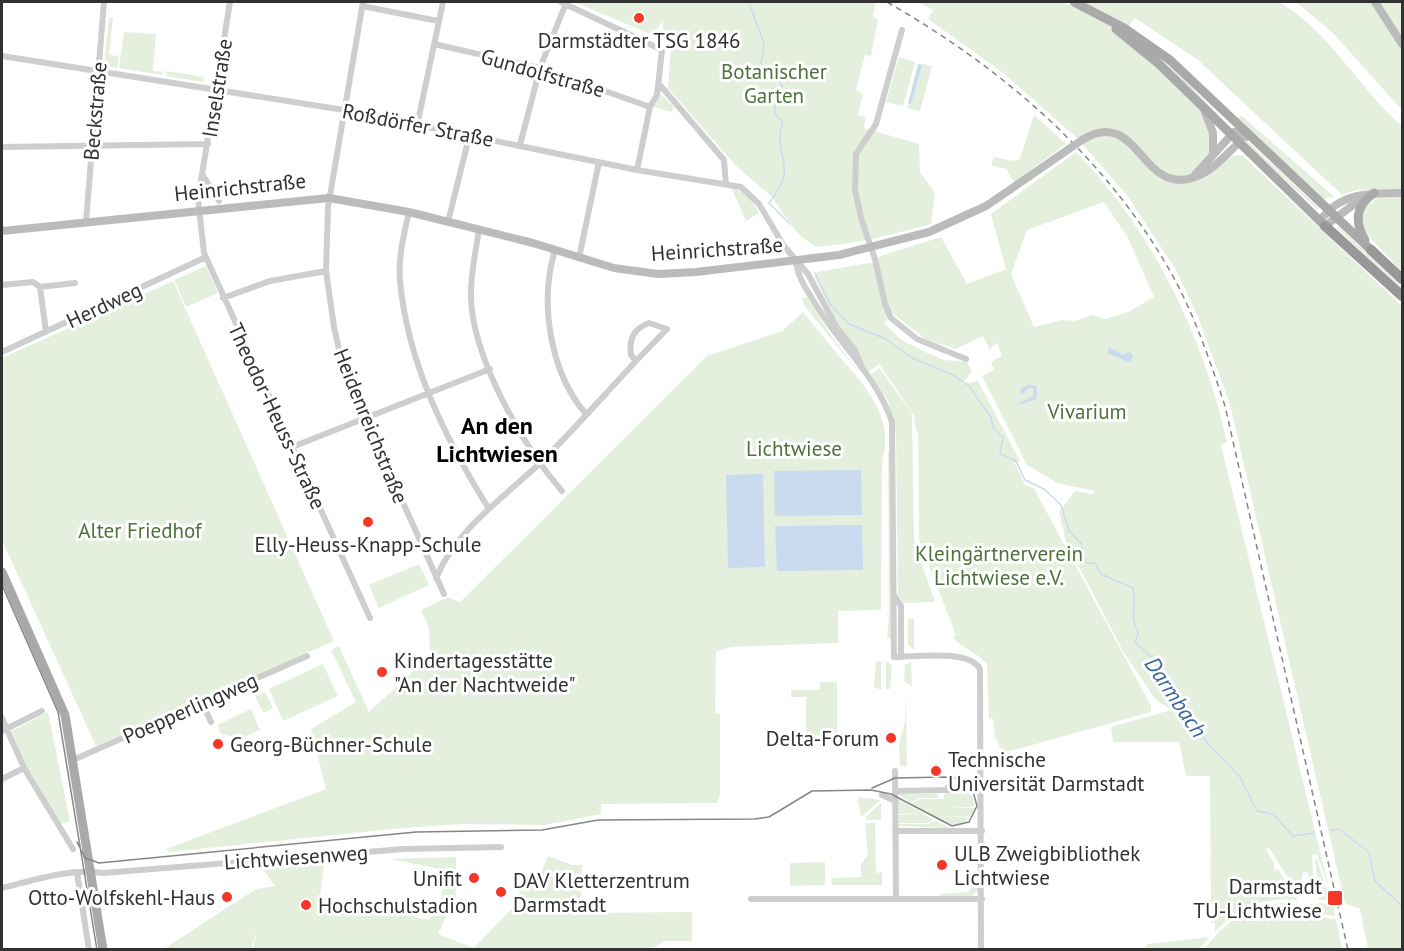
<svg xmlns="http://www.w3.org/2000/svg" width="1404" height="951" font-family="'PT Sans',sans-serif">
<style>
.green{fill:#e5efde;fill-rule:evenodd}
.water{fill:#cadbf0}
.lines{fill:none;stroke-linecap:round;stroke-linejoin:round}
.stream{stroke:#cadbf0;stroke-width:1.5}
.street{stroke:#cecece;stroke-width:6}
.secondary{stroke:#bbb;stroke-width:8}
.primary{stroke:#a9a9a9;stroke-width:9}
.highway{stroke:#989898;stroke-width:10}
.tram{stroke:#868686;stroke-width:1.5}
.rail{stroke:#868686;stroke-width:1.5;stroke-dasharray:6 4.5;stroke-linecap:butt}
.secondary-bridge{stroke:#bbb;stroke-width:8}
.poi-dot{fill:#f43727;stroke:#fff;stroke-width:2}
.labels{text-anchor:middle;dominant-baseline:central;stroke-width:6;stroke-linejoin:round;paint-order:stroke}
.poi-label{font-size:21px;fill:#313131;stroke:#fff;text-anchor:start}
.park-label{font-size:21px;fill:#4c723a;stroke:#fff}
.street-label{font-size:21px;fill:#313131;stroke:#fff}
.water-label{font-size:22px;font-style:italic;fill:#37659c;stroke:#fff}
.quarter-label{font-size:24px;font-weight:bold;fill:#000;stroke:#fff}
</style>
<rect width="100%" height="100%" fill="#fff"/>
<path class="green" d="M574,2H876L873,17L878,20L871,56L865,55L856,90L863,94L858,115L866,117L864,128L919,144L920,172L935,193L931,224C892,235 855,244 816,247L798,234L771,196L736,166L668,88L671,43L663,38V20L653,35Z
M917,2H1061L1076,8L1085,7C1122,34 1211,94 1212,144C1212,154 1208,166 1206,176L1231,156L1242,155L1402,306V949H1368L1360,909L1345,903L1230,404L1198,317L1176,270L1126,194L1076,137L1002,72L928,19L933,10Z
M1081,2C1106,2 1270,0 1281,3C1331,33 1359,89 1402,126V189L1355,190L1342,195L1198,60L1135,18L1127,28Z
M1296,2H1402V110L1333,33Z
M109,17L113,18L109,55L119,56L117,68L104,66Z
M124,32L156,34L153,71L163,72L162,75L119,68Z
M1142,43L1176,71L1231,128H1230Z
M899,57L915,62L903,106L886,102Z
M919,63L932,66L920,111L907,108L908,104H911L921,65Z
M166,71L204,77L203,82L167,76Z
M661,94L674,107L671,112L654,107Z
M1034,115L1066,144L1014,182L1006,169L991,165L994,157L1013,161L1020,159Z
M1241,115L1331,194L1335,198L1327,197L1323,201L1237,119Z
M1246,140L1318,207V210L1245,143Z
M1076,152C1153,231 1203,336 1227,442L1221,445L1330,892L1317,854L1312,855L1315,899L1307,872L1302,873L1301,898L1269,848L1266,849L1274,863V871L1278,869L1298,900C1262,897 1239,907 1215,932V923L1211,922L1210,776H1186L1179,742H1113L1111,727L1171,710L1155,699L1123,651L1066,542L1059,512L1075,491L1092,494L1095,491L1057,483L1027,465L982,376L994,370L991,362L1002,356L997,343L992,346L990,350L983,336L956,349L927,340L892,313L884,323L900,339L927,353L944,360L967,362L972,371L962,384L978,381L1020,461L1013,464L1016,465L1025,485L1034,488L1038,496L1151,706V712L1003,753L995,737L993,719H989L987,664C977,651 962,650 953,637L956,635L919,540L918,432L915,428L914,415L879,364L868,372L835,319L815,278L817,272L875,262L880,256L941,237L967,284L1006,269L991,214ZM1104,202L1128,238L1154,297L1128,312L1105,319L1092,315L1075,321L1063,320L1034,327L1011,274L1027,230Z
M731,187L748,195L759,213L746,221Z
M1381,196L1402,197V272L1365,232L1360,223L1363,208Z
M1336,227H1339L1402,287V292Z
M206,266L218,293L186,307L174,280Z
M173,281L334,641L96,746L2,540V358Z
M807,297L830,334L862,376L806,308L801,298Z
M803,312C815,326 826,341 838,355C865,386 895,416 882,461L881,610L838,611V643L731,647L716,652L715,713L720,714V794L717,803L601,804V814L545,825L463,824L403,828L169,852L166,849L326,789L311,729L356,702L331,650L339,646L369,712L430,656L429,627L421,610L448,597L460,602L707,356L782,331Z
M879,368L912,413L914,540L935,602L903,603L898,594L896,433L888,401L871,375Z
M888,452L891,454V638H887L889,615Z
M419,564L429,585L379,608L369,585Z
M908,619H914V650L908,644Z
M876,661H881V689L874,688Z
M886,661L892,665L890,689H886Z
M911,661L912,686L904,681L905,665Z
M323,664L338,696L283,721L269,689Z
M820,682H837V735H806V697H791V690H820Z
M265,692L273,708L263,713L255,696Z
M906,693L907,766H900L899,745L905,721Z
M251,709L260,730L242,738L221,734L217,725Z
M48,712L70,821L59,825L26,767L12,731Z
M962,786L972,794L965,798L972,795L975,807H946L975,808L971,817L946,816L970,818C959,828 950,826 939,819L943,816L938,819L926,812L933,807L925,811L912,804L919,799H944V794L953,792Z
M898,794H938V798H918L911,803Z
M857,797L881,800L861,817Z
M898,799L922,813L898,814V808L901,807H898Z
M881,803V820H866V817Z
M922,813L934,820L927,823H898V815Z
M935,821L951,828L898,826V824H928Z
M865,823H875L876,873L882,872V885H832L831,878L861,877V864L868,855Z
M548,856L572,865H582L580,913L692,912V941H665L651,949H253L257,930L251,949L162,950L256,889L275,886L258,862L325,857L320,896L429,920L440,904L446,870L390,859L456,857V896L438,934L474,948L517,903L521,885L539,877Z
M1315,858L1317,859L1330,900H1319Z
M825,862V885L790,886V863Z
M973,883H978L979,890L972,896H940V894L968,892Z
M1286,903C1306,906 1318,920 1336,919L1342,949H1204C1230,919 1245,906 1286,903Z
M1333,903L1335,916L1322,914L1307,904Z
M1210,937L1199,949H1144L1148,944Z"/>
<path class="water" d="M918,64L922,65L911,104H908Z
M1109,347L1123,355L1130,352L1133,356L1130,362L1126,361L1107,353Z
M1029,384L1037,387V399L1012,407L1033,396V388H1029L1022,395L1020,389Z
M861,470L862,515L775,516L774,471Z
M763,474L765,567L728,568L726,475Z
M862,525L863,570L777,571L775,526Z"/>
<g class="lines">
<path class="stream" d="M749,2L764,44L761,64L774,73L782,86L775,98V114L783,122C770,159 802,161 769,203L790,224
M815,273L830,304L849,324L886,339L912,358L953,375L968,385L991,417L993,428L1003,437L1000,454L1016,461L1025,480L1044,489L1061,505L1069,531L1081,543L1086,563H1095L1101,574L1133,588C1137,608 1129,613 1138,633L1135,642L1150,656L1208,744L1240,777L1257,811L1273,814L1293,836L1314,833
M1330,830L1339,829L1369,852L1375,881L1402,906"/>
<path class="street" d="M230,2L198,199L204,253L370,618
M363,2L328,207L326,271L334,327L344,371L444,594
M561,2L662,50L657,95L650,107L637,170
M362,6L438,21
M902,30L876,124L856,154L855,190L861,218L875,259L885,304L891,318L917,339L966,359
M434,44L540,68L650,107
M2,56L344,110L637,170L741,187L759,204L784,246L808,274L837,328L855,350L862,368
M660,85L724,160L726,184
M417,126L443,2
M520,145L540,68L566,3
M2,147L208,144
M202,174L219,201
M409,212C404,234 398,257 400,280C407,362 446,440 489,509
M86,221L104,2
M448,222L469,137
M479,229C476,252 470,274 471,298C473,359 523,446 562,491
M555,250C539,302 550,373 586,414
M579,258L599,162
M796,262C798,277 805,287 813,300C837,342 877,376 892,422L894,657C915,657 969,649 980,669L981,950
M2,285L33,282L40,287L75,283
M40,287L46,332
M223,298L270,281L326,271
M649,323L667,329L636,361L631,355C629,339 633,329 649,323Z
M2,352L206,257
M292,447L490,369
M436,578C456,530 502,499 539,464C573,431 604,395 636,361
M894,595L901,606V657
M204,707L211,722
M2,718L24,768L73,849
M2,731L42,711
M73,760L307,656
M895,771L896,899
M2,779L24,768
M895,791L948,790V787
M882,795L895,801
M895,831H982
M77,872L89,950
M2,888C35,880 69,868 103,873L404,849L501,847
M751,899H982"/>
<path class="secondary" d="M1375,2L1402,44
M1204,109L1213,133V151
M1082,140C1142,103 1140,207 1204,173C1217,166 1228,152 1239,143
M1194,176L1234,132H1240L1246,137
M1320,221C1340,192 1371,193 1402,193
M1325,226L1365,196
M2,231L329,198L409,212L533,243L614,268L658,274L696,272L839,255L929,232L986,206L1069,149"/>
<path class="primary" d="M1074,2L1124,28L1170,60L1371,250
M1116,29L1159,64L1325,226
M1365,240C1354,222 1356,205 1374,193
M2,572L65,715L103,950"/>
<path class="highway" d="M1325,226L1402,296
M1371,250L1402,279"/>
<path class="tram" d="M2,585L58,712L97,950
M77,842L85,858L99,863L416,832L542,830L598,820L754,819L769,817L812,791L871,790L891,794L952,826L969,822L977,806L972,788L960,779L946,777L895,778L872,788"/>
<path class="rail" d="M887,2C1002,68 1104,155 1170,271C1194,313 1210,361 1225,406L1348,950"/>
<path class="secondary-bridge" d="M1069,149L1082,140"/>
</g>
<g class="poi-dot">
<circle cx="639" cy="18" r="6"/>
<circle cx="368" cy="522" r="6"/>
<circle cx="382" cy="672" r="6"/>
<circle cx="891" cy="738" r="6"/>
<circle cx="218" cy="744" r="6"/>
<circle cx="936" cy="771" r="6"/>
<circle cx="942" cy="865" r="6"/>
<circle cx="474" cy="878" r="6"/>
<circle cx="501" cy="892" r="6"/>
<circle cx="227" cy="897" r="6"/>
<rect x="1327" y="890" width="16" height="16" rx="3"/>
<circle cx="306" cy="905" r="6"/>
</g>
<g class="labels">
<g class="poi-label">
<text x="639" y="40" text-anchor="middle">Darmstädter TSG 1846</text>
<text x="368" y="544" text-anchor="middle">Elly-Heuss-Knapp-Schule</text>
<text x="394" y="660">Kindertagesstätte<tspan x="394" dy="24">"An der Nachtweide"</tspan></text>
<text x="879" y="738" text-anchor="end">Delta-Forum</text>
<text x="230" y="744">Georg-Büchner-Schule</text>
<text x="948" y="759">Technische<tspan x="948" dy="24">Universität Darmstadt</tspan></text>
<text x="954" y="853">ULB Zweigbibliothek<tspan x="954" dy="24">Lichtwiese</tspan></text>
<text x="462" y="878" text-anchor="end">Unifit</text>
<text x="513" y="880">DAV Kletterzentrum<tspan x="513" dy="24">Darmstadt</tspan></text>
<text x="1322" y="886" text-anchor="end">Darmstadt<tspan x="1322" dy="24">TU-Lichtwiese</tspan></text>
<text x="215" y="897" text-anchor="end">Otto-Wolfskehl-Haus</text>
<text x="318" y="905">Hochschulstadion</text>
</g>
<g class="park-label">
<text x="774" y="71">Botanischer<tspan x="774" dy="24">Garten</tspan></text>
<text x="1087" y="411">Vivarium</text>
<text x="794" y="448">Lichtwiese</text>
<text x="140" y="530">Alter Friedhof</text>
<text x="999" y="553">Kleingärtnerverein<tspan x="999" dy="24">Lichtwiese e.V.</tspan></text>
</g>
<g class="street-label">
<text transform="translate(543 73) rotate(16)">Gundolfstraße</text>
<text transform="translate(217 88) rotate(-81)">Inselstraße</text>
<text transform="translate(95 111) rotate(-85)">Beckstraße</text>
<text transform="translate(418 125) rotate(11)">Roßdörfer Straße</text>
<text transform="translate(240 187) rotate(-6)">Heinrichstraße</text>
<text transform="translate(717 249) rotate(-4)">Heinrichstraße</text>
<text transform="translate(104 305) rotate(-25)">Herdweg</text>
<text transform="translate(277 416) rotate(65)">Theodor-Heuss-Straße</text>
<text transform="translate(371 426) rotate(68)">Heidenreichstraße</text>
<text transform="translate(190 708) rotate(-24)">Poepperlingweg</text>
<text transform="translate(296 857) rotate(-4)">Lichtwiesenweg</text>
</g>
<g class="water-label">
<text transform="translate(1176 697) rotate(56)">Darmbach</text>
</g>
<g class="quarter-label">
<text x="497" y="425">An den<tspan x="497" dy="28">Lichtwiesen</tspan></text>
</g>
</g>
<rect width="1404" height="951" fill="none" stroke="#313131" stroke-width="6"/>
</svg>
